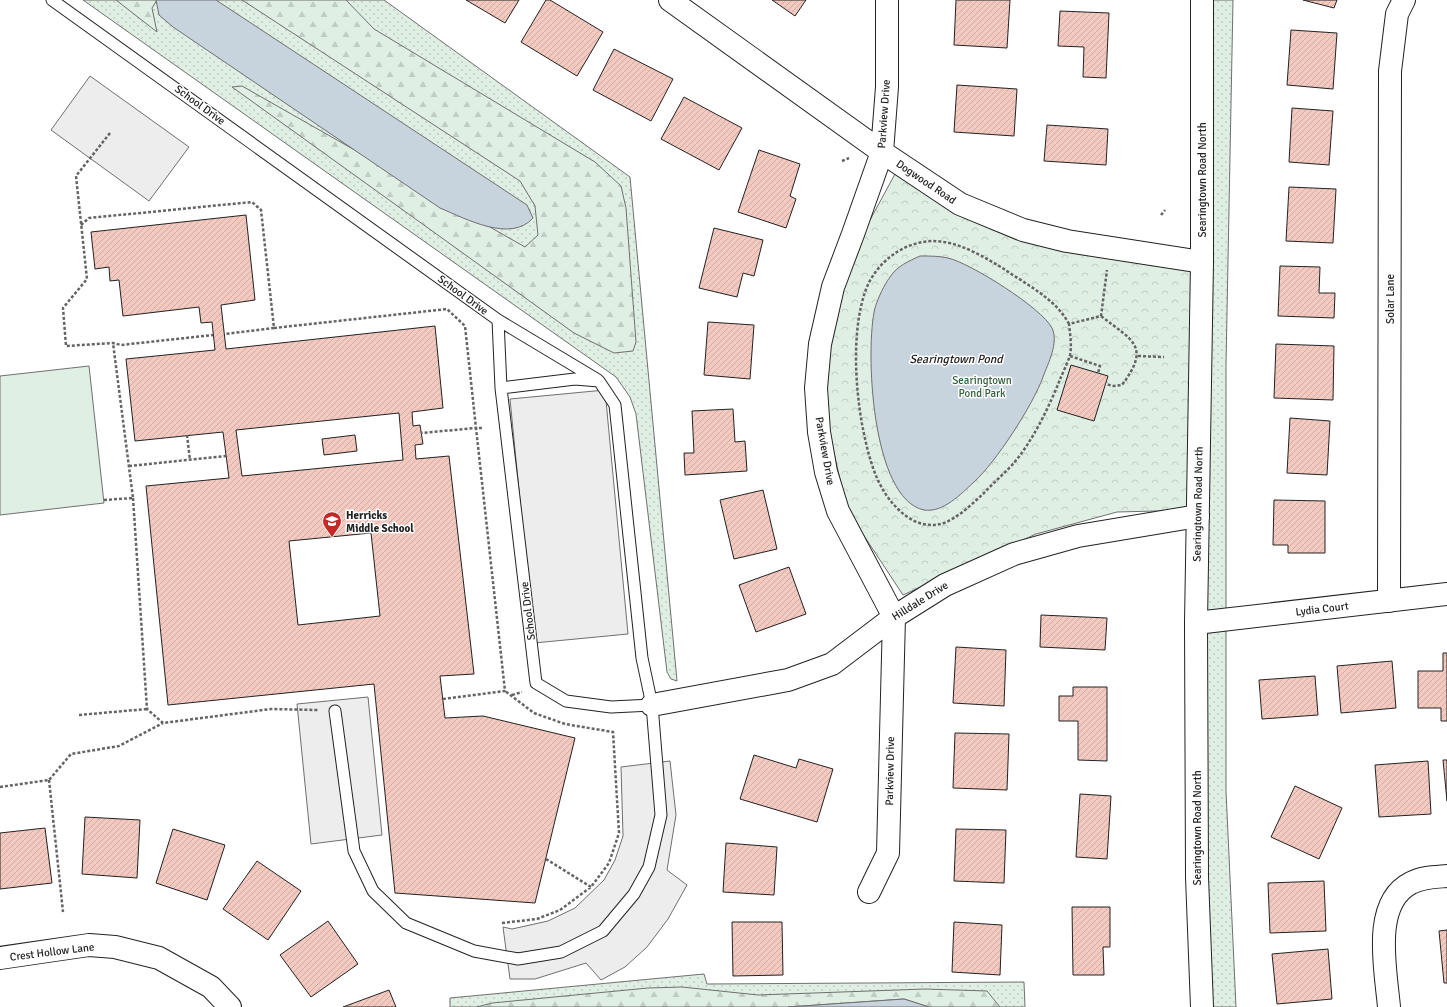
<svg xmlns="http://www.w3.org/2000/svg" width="1447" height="1007" font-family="Signika,sans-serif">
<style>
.grass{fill:url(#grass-dots);stroke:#6f6f6f}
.forest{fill:url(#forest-firs);stroke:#6f6f6f}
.park{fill:url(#park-crowns);stroke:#6f6f6f}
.pitch{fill:#e0efe3;stroke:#6f6f6f}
.parking{fill:#ededed;stroke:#6f6f6f}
.water{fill:#c7d3dd;stroke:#6f6f6f}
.building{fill:url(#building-hatch);stroke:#222;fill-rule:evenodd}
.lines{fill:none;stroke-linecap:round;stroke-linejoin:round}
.lane-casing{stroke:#222;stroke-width:13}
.street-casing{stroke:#222;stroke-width:24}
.secondary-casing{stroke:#222;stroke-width:24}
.path{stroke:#646464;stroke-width:2.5;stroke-dasharray:3 2;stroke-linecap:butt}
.lane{stroke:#fff;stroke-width:11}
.street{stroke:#fff;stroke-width:22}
.secondary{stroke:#fff;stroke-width:22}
.labels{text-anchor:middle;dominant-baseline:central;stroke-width:3;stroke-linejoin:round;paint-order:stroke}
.street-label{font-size:11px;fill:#222;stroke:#fff}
.park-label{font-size:11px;fill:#2f5e38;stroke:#fff}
.poi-label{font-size:11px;font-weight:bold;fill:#222;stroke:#fff;text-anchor:start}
.water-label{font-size:12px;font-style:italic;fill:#222;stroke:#fff}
</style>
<defs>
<pattern id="grass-dots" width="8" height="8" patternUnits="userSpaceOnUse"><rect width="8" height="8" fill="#e0efe3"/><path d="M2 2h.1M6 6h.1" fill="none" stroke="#c0cdc2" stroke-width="1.8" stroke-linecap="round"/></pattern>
<pattern id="forest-firs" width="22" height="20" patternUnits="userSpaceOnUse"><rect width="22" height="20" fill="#e0efe3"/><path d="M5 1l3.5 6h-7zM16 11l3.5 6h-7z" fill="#c0cdc2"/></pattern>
<pattern id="park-crowns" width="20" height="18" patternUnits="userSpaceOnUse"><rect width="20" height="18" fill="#e0efe3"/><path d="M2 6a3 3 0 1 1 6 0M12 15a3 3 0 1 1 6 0" fill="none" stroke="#c0cdc2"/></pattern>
<pattern id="building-hatch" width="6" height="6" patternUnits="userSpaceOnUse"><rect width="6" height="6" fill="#f3c9c0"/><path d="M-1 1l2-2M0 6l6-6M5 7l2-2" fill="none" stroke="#d0aca5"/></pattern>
</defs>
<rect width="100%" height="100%" fill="#fff"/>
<path class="grass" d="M83,0H384L630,177L677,681L671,679L667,672L636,414L630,397L616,377Z
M1199,0H1233L1226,365V791L1236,1007H1200Z
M704,974L707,984L1024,982L1025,1007H450V998Z"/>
<path class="forest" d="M116,0H157L152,8L157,32Z
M242,0H346L374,29L595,162L621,186L626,208L636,342L633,351L614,353L574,333L232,87L242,86L525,247L538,235L535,206L520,181Z
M682,987L758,995L925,989L987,991L1000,1007H929L904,999L788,1007H477L492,1003L648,988Z"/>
<path class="park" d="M895,174L944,206L1016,234L1199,263L1196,510L1117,512L1036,534L903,595L847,510L826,418L825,350L839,292L863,233Z"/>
<path class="pitch" d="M89,366L104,503L0,515V376Z"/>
<path class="parking" d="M90,76L189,147L149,201L51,130Z
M605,390L628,634L534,643L510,399Z
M368,697L382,835L311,844L297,704Z
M670,761L676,815L667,870L687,885L668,919L647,947L625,967L601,980L586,963L535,979H510L503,927L512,929L548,921L575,908L604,880L615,860L623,836L621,767Z"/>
<path class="water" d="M156,0H216L527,205L533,218C511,243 466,219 440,208L173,27L159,15Z
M920,256C930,256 939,256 948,258C970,263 1042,308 1052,328C1059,343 1048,363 1043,377C1033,405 996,462 974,482C961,494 943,513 924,510C871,499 865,348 875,308C878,298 884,285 890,277C897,266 909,261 920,256Z
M904,999L929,1007H788Z"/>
<path class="building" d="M466,0H519L505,23Z
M546,0H550L603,32L577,76L521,42Z
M772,0H806L795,16Z
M956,0H1010L1007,48L954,45Z
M1303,0H1337L1334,8Z
M1060,11L1109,13L1106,78L1083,77L1084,47L1058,46Z
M1291,30L1337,33L1333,89L1287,85Z
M614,49L673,79L651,121L593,90Z
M957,85L1017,89L1014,136L954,132Z
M684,97L742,128L719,170L661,139Z
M1292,108L1333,111L1329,165L1289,162Z
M1047,125L1108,129L1106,165L1044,161Z
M759,150L800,164L790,196L796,199L786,228L738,212Z
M1289,187L1336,189L1333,243L1286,241Z
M246,215L255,300L221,305L226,349L435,326L443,408L412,412L413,426L420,425L423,444L415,445L416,459L449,456L474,674L440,676L445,718L483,716L575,738L535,903L395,893L374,684L168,705L146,486L229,478L223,432L135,441L126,359L215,350L212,322L201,323L199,307L123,316L119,280L110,281L109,267L95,269L91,232ZM399,413L403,460L242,476L236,430ZM371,533L380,616L298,625L289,541Z
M714,228L763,240L754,276L743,273L737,297L699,288Z
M1280,266L1320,267L1319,293H1335L1334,318L1278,316Z
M708,322L754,325L750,379L704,375Z
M1276,344L1334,346L1333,400L1274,398Z
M1071,365L1108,376L1094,421L1057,410Z
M733,409L735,442L745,441L747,471L685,475L684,453H694L692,411Z
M1290,418L1330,421L1327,475L1287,473Z
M355,435L357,451L324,455L322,439Z
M763,490L777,549L734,559L720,500Z
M1274,500L1325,501V553H1288V545H1273Z
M789,567L806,614L756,632L739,585Z
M1041,615L1107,618L1105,650L1040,647Z
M956,647L1006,650L1004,706L953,703Z
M1443,653H1447V721H1441V708H1418V671H1443Z
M1392,661L1396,708L1341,713L1337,666Z
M1315,676L1318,715L1262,719L1259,680Z
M1073,687H1107V761L1078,760V721H1059V696H1073Z
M955,733L1009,734L1007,790L953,788Z
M754,755L796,768L799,759L833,769L817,822L740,799Z
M1443,760H1447V801Z
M1428,761L1431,814L1379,817L1375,765Z
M1295,786L1342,808L1319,859L1271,837Z
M1080,794L1111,796L1107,859L1076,857Z
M85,817L140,820L137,878L82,874Z
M45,828L52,883L0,889V833Z
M173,829L225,845L207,900L156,883Z
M956,829L1006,830L1004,883L954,881Z
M726,843L777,847L774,895L723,892Z
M257,861L301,891L268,940L223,909Z
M1324,881L1326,931L1270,933L1268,883Z
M1072,907H1110V947H1103L1104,975H1073Z
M328,921L358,964L311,997L280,955Z
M732,922H782L783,975L733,976Z
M954,922L1002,925L1000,975L952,972Z
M1447,930V983H1444L1439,931Z
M1328,949L1332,999L1277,1004L1272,954Z
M389,990L396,1007H343Z"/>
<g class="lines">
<defs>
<path id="lane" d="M52,0L498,320L598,380
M498,320L501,388L536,683L566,701L611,707L652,705
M335,711L354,851L373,891L406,923L474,951L518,959L561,952L603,931L634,894L649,867L661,815L652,705L642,658L615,405L599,381L575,379L501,388"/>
<path id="street" d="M670,0L882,152L960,204L1023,230L1067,241L1202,262
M1389,601L1390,71L1397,14L1404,0
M1196,623L1447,594
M652,705L788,680L832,664L894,617L945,585L1014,554L1078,536L1198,516
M869,892L888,853L894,617L838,511L826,472L819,432L816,388L820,344L833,287L853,234L882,152L887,87V0
M0,958L89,945L115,947L159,958L211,987L230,1007
M1389,1007C1386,971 1371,903 1411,883C1422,877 1435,877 1447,876"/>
<path id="secondary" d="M1202,1007L1197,877L1196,623L1202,262V0"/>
</defs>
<use href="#lane" class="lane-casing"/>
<use href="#street" class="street-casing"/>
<use href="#secondary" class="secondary-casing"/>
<path class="path" d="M110,133L76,176L87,279L63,308L66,346L113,343L121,345L213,335
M842,161L849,158
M1161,215L1165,210
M81,225L89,218L252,202L261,210L274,328L225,334
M1101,316C1133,341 1151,346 1122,385L1114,386L1105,384
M1069,324C1056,299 1027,285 1004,269C988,259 962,244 944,242C910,236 876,260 865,292C852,331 855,384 862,424C868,454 875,487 898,509C910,521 926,529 944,523C959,517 972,504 984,493C993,483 1003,475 1012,465C1032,443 1050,405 1061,377C1064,370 1068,362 1070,355C1072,345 1070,334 1069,324L1101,316L1107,270
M274,328L447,309L465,326L476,428L421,433
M1070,356L1100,366L1098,373
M1138,356L1164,357
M187,435L190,460
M129,466L226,456
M133,498L147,709L163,723L271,709L318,710
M104,500L133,498L113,343
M512,695L522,692
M443,699L505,691L476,428H482
M79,715L147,709
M49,780L63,912
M0,787L49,780L71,754L119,746L163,723
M546,859L591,887
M502,923L537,919L560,910L591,887L609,863L619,833L613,732L565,724L534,713L505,691"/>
<use href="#lane" class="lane"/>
<use href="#street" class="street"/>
<use href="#secondary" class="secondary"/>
</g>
<defs>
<symbol id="school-pin" viewBox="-11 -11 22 30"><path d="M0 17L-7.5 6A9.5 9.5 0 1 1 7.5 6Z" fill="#c62828" stroke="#fff"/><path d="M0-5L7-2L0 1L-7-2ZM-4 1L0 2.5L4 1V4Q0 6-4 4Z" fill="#fff"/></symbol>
</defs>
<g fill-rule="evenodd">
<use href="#school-pin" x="321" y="510" width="22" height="30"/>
</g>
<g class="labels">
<g class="street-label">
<text transform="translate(200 105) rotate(36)">School Drive</text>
<text transform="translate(884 114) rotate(-86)">Parkview Drive</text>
<text transform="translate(1202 180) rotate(-90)">Searingtown Road North</text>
<text transform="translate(926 182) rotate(34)">Dogwood Road</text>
<text transform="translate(463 295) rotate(36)">School Drive</text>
<text transform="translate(1390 299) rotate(-90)">Solar Lane</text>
<text transform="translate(825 451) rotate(80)">Parkview Drive</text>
<text transform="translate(1198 504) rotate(-89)">Searingtown Road North</text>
<text transform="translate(920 601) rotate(-32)">Hilldale Drive</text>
<text transform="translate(1322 609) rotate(-7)">Lydia Court</text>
<text transform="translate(528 611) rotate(-97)">School Drive</text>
<text transform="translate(890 771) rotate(-89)">Parkview Drive</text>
<text transform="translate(1197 828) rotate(-90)">Searingtown Road North</text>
<text transform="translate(52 952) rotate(-7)">Crest Hollow Lane</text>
</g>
<g class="park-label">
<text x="982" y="380">Searingtown<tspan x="982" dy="13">Pond Park</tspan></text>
</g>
<g class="poi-label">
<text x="346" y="515">Herricks<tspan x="346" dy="13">Middle School</tspan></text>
</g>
<g class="water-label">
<text x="956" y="359">Searingtown Pond</text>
</g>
</g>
</svg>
